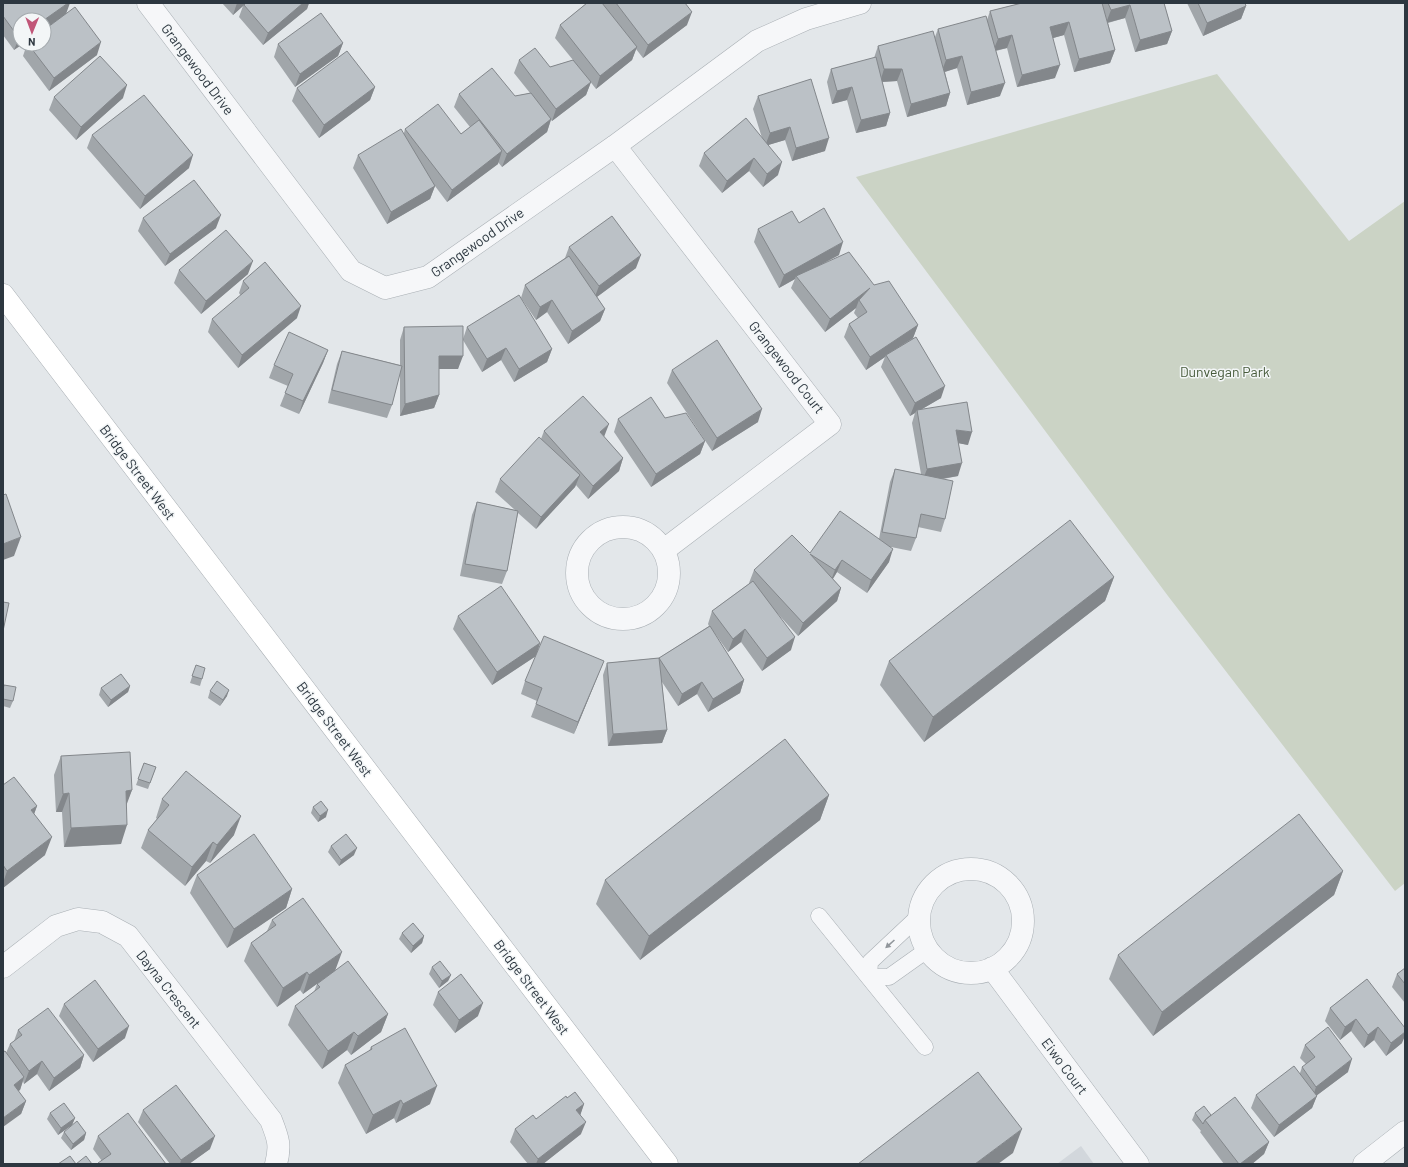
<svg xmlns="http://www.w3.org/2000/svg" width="1408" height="1167" font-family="Barlow,sans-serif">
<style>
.built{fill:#d2d7dc}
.green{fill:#cbd3c5}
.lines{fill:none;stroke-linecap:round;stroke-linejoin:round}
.lane-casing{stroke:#a9afb4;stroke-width:17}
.street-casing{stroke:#a9afb4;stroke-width:23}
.secondary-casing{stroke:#a9afb4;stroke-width:23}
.lane{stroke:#f6f7f9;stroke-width:16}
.street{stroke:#f6f7f9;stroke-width:22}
.secondary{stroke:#fff;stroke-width:22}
.wall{fill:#a1a6aa}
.shaded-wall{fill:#83878b}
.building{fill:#bbc1c6;stroke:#83878b}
.oneway{fill:#92979c}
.labels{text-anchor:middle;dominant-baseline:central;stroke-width:3;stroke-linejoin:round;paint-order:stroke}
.street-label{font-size:14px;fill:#2d3740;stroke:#f3f6f7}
.park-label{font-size:14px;fill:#475b3b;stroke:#f3f6f7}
</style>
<rect width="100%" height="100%" fill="#e3e7ea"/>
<path class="built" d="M1081,1146L1094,1164H1057Z"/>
<path class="green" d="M1217,74L1349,241L1405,201V883L1395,891L1168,596L856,177Z"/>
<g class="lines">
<defs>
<path id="lane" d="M819,916L925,1047
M918,917L870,962L869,977H889L927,950"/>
<path id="street" d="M148,3L351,271L385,288L428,277L615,146L757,41L806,19L860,3
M615,146L830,424L664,550
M577 573a46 46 0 1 1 92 0a46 46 0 1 1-92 0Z
M919 921a52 52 0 1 1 104 0a52 52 0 1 1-104 0Z
M3,967L56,926L78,919L102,922L128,936L271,1120C278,1138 281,1145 276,1164
M992,968L1138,1164
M1364,1164L1405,1132"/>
<path id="secondary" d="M3,295L667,1164"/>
</defs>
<use href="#lane" class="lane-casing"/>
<use href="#street" class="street-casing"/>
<use href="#secondary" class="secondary-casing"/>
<use href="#lane" class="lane"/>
<use href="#street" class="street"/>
<use href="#secondary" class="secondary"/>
</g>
<path class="wall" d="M3,3L66,13L97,55L49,91L23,56L27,44H44L59,19L20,44L14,50L3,35Z
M222,3H309L307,9L263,45L239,17L243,6L233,15Z
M587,3H685L687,25L643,58L636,49L632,60L596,89L589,80L591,82L586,95L552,121L551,120L547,132L502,167L498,162V164L447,202L435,186L430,199L387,224L353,168L358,155L404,133L405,129L461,134L470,127L454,107L459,94L515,96L530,93L514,73L519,60L550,67L573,60L555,38L560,25Z
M1022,3H1164L1172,31L1167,44L1135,52L1125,18L1108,23L1115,50L1110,63L1074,72L1064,35L1053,38L1055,78L1017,87L1007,48L996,51L1000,96L967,105L957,68L945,72L950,93L946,106L907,117L897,81L882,82L890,113L886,126L856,133L847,100L832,104L827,82L831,69L874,58L878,46L935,37L938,29L987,20L990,11Z
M1187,3H1245L1246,6L1241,19L1203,36Z
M343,43L338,56L295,87L274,57L278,44Z
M375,87L370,100L319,138L292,101L297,88Z
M758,96L825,151L792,161L785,140L768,145L778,175L763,187L749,171L722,193L699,166L704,153L762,138L753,109Z
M54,97L123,98L76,140L49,110Z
M92,135L189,168L140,209L87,148Z
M143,218L216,228L165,266L138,231Z
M799,223L839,255L819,266L874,285L918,325L913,338L941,398L922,409L968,445L959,443L958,476L943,479L945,519L941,532L918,527L916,538L911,551L891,547L889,562L867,593L837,572L833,579L841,588L837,601L798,636L777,613L791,650L762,671L741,642L728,652L711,628L744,680L740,693L708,712L697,694L678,706L662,682L667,730L662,743L608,746L603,675L607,663L659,658L709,626L708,624L712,611L750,583H749L754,570L810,553L879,539L890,482L895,469L921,474L912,423L915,413L910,416L881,367L885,357L866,370L844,337L849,324L858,318L854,313L856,308L825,332L791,288L795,279L779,288L754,242L758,229Z
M569,247L636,268L597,297L605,309L600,321L568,344L547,312L536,320L521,298L525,285L565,258Z
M179,270L248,274L201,314L174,283Z
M243,281L297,318L238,368L208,332L212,319L241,296L239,293Z
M404,327L463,339L467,327L552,349L547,362L514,382L501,360L482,372L463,340L458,369H439V395L434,408L400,416V373L392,405L387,418L328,403L337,364L342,351L400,365V340Z
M328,350L323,363L299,414L280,406L288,386L269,378L274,365Z
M672,370L758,422L712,451L667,383Z
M665,418L705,441L700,454L651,487L614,432L618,419Z
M544,431L604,437L623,458L619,471L588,499L576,485L575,487L536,529L518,513L507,571L502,584L460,576L472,515L477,502L515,510L495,492L500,479L541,439Z
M1114,577L1105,601L924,742L880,685L889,661Z
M458,616L540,643L536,656L492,685L453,629Z
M196,665L202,679L200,686L190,683Z
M599,673L574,734L531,717L537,701L521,694L525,681Z
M4,685L13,701L10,708L3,706V688Z
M130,686L128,692L108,707L99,695L101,688Z
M210,691L227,696L220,706L208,698Z
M61,756L132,790L126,804L121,844L64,847L62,812H56L54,775Z
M144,763L156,767L148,789L136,785Z
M3,785L37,806L34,814L45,855L3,888Z
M829,795L820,820L640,960L596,904L605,880Z
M162,799L234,835L210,863L206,861L185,886L141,848L148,830L157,819L156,818Z
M313,807L326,817L318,822L311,813Z
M331,846L354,855L339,866L328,852Z
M1343,871L1334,895L1153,1036L1109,979L1118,955Z
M197,875L292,889L286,908L227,948L190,893Z
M272,920L388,1014L381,1032L351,1055L347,1050L322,1069L288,1025L295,1006L314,992L317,984L332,972L303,994L300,990L277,1007L244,961L251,943L267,931Z
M402,933L424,936L422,943L411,953L399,939Z
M432,967L451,975L448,981L439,988L429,974Z
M1405,968V1003L1392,987L1397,974Z
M1367,979L1402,1043L1386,1056L1374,1040L1364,1048L1351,1031L1340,1040L1325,1021L1330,1008Z
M438,992L478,1016L455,1033L433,1005Z
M64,1004L125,1038L93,1062L59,1016Z
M18,1030L84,1055L80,1068L49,1091L37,1074L24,1084L23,1081L20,1090L18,1091L26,1101L21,1114L6,1053L10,1044L14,1041Z
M1305,1045L1348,1072L1317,1095L1312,1108L1274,1137L1251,1108L1256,1095L1300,1073L1302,1067L1306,1064L1300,1058Z
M371,1047L430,1104L396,1123L394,1118L366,1134L338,1083L345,1065L369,1051Z
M567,1098L584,1104L580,1115L581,1134L543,1164H528L510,1142L515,1129L536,1119Z
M143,1110L210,1149L189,1164H170L138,1122Z
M50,1113L75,1118L72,1125L58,1135L47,1119Z
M1195,1113L1211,1115L1269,1142L1264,1154L1252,1164H1224L1200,1132L1201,1131L1192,1120Z
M64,1132L86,1133L84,1140L71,1150L61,1138Z
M98,1136L166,1164H98L102,1161L93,1149Z"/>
<path class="shaded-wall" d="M68,3H70L66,14L44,30V20Z
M237,3H247L244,5L243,6L233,15Z
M303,3H309L307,9L263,45L268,33Z
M1130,5L1125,18L1106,23L1111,10Z
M1246,6L1241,19L1203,36L1207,23Z
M692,12L687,25L643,58L648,45Z
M1069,22L1064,35L1046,40L1050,27Z
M1172,31L1167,44L1135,52L1140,40Z
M1012,35L1007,48L993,51L998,39Z
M20,37V44H23L14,50L19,38Z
M101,42L97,55L49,91L54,78Z
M343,43L338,56L295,87L300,74Z
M637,47L632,60L596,89L600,76Z
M1115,50L1110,63L1074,72L1079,59Z
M962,56L957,68L941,73L946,60Z
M1060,65L1055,78L1017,87L1022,75Z
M884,69H902L897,81L880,82Z
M591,82L586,95L552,121L556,109Z
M1005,83L1000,96L967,105L971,92Z
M127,85L123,98L76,140L81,127Z
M375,87L370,100L319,138L324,125Z
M852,87L847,100L832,104L837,91Z
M950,93L946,106L907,117L911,104Z
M890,113L886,126L856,133L861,120Z
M551,119L547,132L502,167L507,154Z
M790,127L785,140L765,146L770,133Z
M829,138L825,151L792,161L796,148Z
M502,151L498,164L447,202L452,190Z
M193,155L189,168L140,209L145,196Z
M754,158L749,171L722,193L727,181Z
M782,162L778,175L763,187L767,174Z
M435,186L430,199L387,224L391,212Z
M221,215L216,228L165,266L170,254Z
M843,242L839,255L797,277L796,276L795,279L779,288L784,275Z
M641,255L636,268L594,299L599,286Z
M253,261L248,274L201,314L206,301Z
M870,288L859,300L856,308L825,332L830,319Z
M552,300L547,312L536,320L540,307Z
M301,306L297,318L238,368L242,355Z
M605,309L600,321L568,344L572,331Z
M918,325L913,338L886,355L885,357L866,370L870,357Z
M506,348L501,360L482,372L487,359Z
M552,349L547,362L514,382L519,369Z
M328,350L323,363L299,414L303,401Z
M439,356H463L458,369H434Z
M945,386L941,398L917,412V410L915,413L910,416L915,403Z
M439,395L434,408L400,416L405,404Z
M762,409L758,422L712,451L717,438Z
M609,424L604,437L600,432Z
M956,430L972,432L968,445L952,442Z
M705,441L700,454L651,487L656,474Z
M623,458L619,471L588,499L593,486Z
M962,463L958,476L922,482L927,469Z
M580,475L575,487L536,529L541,517Z
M21,537L14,556L3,560V544Z
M893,549L889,562L867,593L871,580Z
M842,560L837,572L830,583L835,570Z
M1114,577L1105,601L924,742L933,717Z
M841,588L837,601L798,636L803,623Z
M745,629L741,642L728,652L733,639Z
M795,637L791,650L762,671L767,658Z
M540,643L536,656L492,685L497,672Z
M604,661L599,673L574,734L578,722Z
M744,680L740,693L708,712L713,699Z
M702,682L697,694L678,706L682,694Z
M130,686L128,692L108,707L111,700Z
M229,690L227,696L220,706L223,700Z
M667,730L662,743L608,746L613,734Z
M132,790L125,809L126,791Z
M69,793L62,812H56L63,794Z
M829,795L820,820L640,960L649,936Z
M37,806L30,825L31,810Z
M328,810L326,817L318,822L320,816Z
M241,816L234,835L210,863L217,845Z
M127,825L121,844L64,847L71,828Z
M52,837L45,855L3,888V883L7,871Z
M213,842L206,861L185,886L192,867Z
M357,848L354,855L339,866L341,860Z
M1343,871L1334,895L1153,1036L1162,1012Z
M292,889L286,908L227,948L234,929Z
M424,936L422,943L411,953L413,946Z
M342,952L335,971L303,994L309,975Z
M307,972L300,990L277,1007L283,988Z
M451,975L448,981L439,988L442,981Z
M483,1003L478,1016L455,1033L459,1020Z
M388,1014L381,1032L351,1055L358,1036Z
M1356,1019L1351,1031L1340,1040L1345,1027Z
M129,1026L125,1038L93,1062L98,1049Z
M1378,1027L1374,1040L1364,1048L1368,1035Z
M354,1032L347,1050L322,1069L328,1051Z
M1405,1032V1036L1402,1043L1386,1056L1391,1043Z
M84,1055L80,1068L49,1091L54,1078Z
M1352,1059L1348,1072L1312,1099L1316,1087Z
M42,1061L37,1074L24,1084L29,1071Z
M24,1077L20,1090L9,1097L14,1085Z
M437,1086L430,1104L396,1123L403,1104Z
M1317,1096L1312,1108L1274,1137L1279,1125Z
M401,1100L394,1118L366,1134L373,1115Z
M26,1101L21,1114L3,1127V1118Z
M584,1104L580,1116L576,1110Z
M75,1118L72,1125L58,1135L61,1128Z
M586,1122L581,1134L543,1164H536L538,1159Z
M1022,1129L1013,1153L998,1164H975Z
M86,1133L84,1140L71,1150L73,1144Z
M215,1136L210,1149L189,1164H180L181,1160Z
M1269,1142L1264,1154L1252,1164H1240Z"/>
<path class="building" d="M3,3H68L44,20H20V37L19,38L3,16Z
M246,3H303L268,33L244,5Z
M587,3H602L637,47L600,76L560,25Z
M616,3H685L692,12L648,45Z
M1022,3H1102L1115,50L1079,59L1069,22L1050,27L1060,65L1022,75L1012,35L998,39L990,11Z
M1108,3H1164L1172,31L1140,40L1130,5L1111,10Z
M1198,3H1245L1246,6L1207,23Z
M75,7L101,42L54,78L28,44H44V30Z
M321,13L343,43L300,74L278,44Z
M986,16L1005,83L971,92L962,56L946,60L938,29Z
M933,31L950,93L911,104L902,69H884L878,46Z
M535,48L550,67L573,60L591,82L556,109L519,60Z
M347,51L375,87L324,125L297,88Z
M100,56L127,85L81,127L54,97Z
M876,57L890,113L861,120L852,87L837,91L831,69Z
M492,68L515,96L531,93L551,119L507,154L459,94Z
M811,79L829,138L796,148L790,127L770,133L758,96Z
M144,95L193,155L145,196L92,135Z
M438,104L461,134L479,120L502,151L452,190L405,129Z
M746,118L782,162L767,174L754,158L727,181L704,153Z
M401,129L435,186L391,212L358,155Z
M194,180L221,215L170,254L143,218Z
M824,208L843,242L784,275L758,229L792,211L799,223Z
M612,216L641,255L599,286L569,247Z
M226,230L253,261L206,301L179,270Z
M849,252L874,285L889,281L918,325L870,357L849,324L867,312L859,300L870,288L830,319L796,276Z
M569,256L605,309L572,331L552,300L540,307L525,285Z
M265,262L301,306L242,355L212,319L249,288L243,281Z
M519,295L552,349L519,369L506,348L487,359L467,327Z
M463,326V356H439V395L405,404L404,327Z
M289,332L328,350L303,401L285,393L293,374L274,365Z
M916,337L945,386L915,403L886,355Z
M717,340L762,409L717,438L672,370Z
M342,351L402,366L392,405L332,390Z
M583,396L609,424L600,432L623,458L593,486L544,431Z
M651,397L665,418L686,413L705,441L656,474L618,419Z
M967,402L972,432L956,430L962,463L927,469L917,410Z
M539,437L580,475L541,517L500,479Z
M895,469L953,481L945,519L921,514L916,538L882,532Z
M6,494L21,537L3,544V495Z
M477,502L518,511L507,571L465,564Z
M840,511L893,549L871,580L842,560L835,570L810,554L841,588L803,623L754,570L792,535L810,553Z
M1070,520L1114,577L933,717L889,661Z
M753,581L795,637L767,658L745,629L733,639L712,611Z
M501,586L540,643L497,672L458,616Z
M3,602L9,603L3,631Z
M710,626L744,680L713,699L702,682L682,694L659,658L667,730L613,734L607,663L659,658Z
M544,636L604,661L578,722L536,704L542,688L525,681Z
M196,665L205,668L202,679L192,676Z
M121,674L130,686L111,700L101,688Z
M217,681L229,690L223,700L210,691Z
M4,685L16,687L13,701L3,699V690Z
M785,739L829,795L649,936L605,880Z
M130,752L132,790L126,791L127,825L71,828L69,793L63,794L61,756Z
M144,763L156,767L150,783L138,779Z
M186,771L241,816L217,845L213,842L192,867L148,830L169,805L162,799Z
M14,777L37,806L31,810L52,837L7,871L3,865V785Z
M321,801L328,810L320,816L313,807Z
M1299,814L1343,871L1162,1012L1118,955Z
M254,834L292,889L234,929L197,875Z
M346,834L357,848L341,860L331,846Z
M303,898L342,952L309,975L307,972L283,988L251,943L276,925L272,920Z
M413,923L424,936L413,946L402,933Z
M348,961L388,1014L358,1036L354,1032L328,1051L295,1006L320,987L317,984Z
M440,961L451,975L442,981L432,967Z
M1405,968V984L1397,974Z
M461,974L483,1003L459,1020L438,992Z
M1367,979L1405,1028V1032L1391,1043L1378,1027L1368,1035L1356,1019L1345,1027L1330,1008Z
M95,980L129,1026L98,1049L64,1004Z
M48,1008L84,1055L54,1078L42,1061L29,1071L10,1044L22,1035L18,1030Z
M1328,1027L1352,1059L1316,1087L1302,1067L1315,1057L1305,1045Z
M405,1028L437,1086L403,1104L401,1100L373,1115L345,1065L372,1049L371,1047Z
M5,1051L24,1077L14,1085L26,1101L3,1118V1052Z
M1294,1066L1317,1096L1279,1125L1256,1095Z
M978,1072L1022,1129L975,1164H858Z
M176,1085L215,1136L181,1160L143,1110Z
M575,1092L584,1104L576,1110L586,1122L538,1159L515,1129L533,1115L536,1119L566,1096L567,1098Z
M1235,1097L1269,1142L1240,1164H1239L1205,1120Z
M64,1103L75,1118L61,1128L50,1113Z
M1204,1106L1211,1115L1205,1120L1203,1124L1195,1113Z
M128,1113L166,1164H99L98,1163L111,1154L98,1136Z
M77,1121L86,1133L73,1144L64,1132Z
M70,1156L76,1164L86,1156L92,1164H58Z"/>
<defs><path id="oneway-solid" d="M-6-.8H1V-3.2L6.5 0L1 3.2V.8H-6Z"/></defs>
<use class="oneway" href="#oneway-solid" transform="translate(890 944) rotate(138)"/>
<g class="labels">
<g class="street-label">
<text transform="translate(198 69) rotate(53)">Grangewood Drive</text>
<text transform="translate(477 242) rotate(-35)">Grangewood Drive</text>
<text transform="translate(787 367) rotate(52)">Grangewood Court</text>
<text transform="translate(138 472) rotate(53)">Bridge Street West</text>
<text transform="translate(335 729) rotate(53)">Bridge Street West</text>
<text transform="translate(532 987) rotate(53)">Bridge Street West</text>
<text transform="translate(169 989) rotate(52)">Dayna Crescent</text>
<text transform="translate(1065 1066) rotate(53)">Eiwo Court</text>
</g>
<g class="park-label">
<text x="1225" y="371">Dunvegan Park</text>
</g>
</g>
<rect width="1408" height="1167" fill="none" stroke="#2d3740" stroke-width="8"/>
<g transform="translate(32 32) rotate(181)"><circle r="19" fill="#f3f6f7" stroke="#a4aaae"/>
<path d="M0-3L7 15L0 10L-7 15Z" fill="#c15678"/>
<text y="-6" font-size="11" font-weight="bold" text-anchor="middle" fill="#2d3740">N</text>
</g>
</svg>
